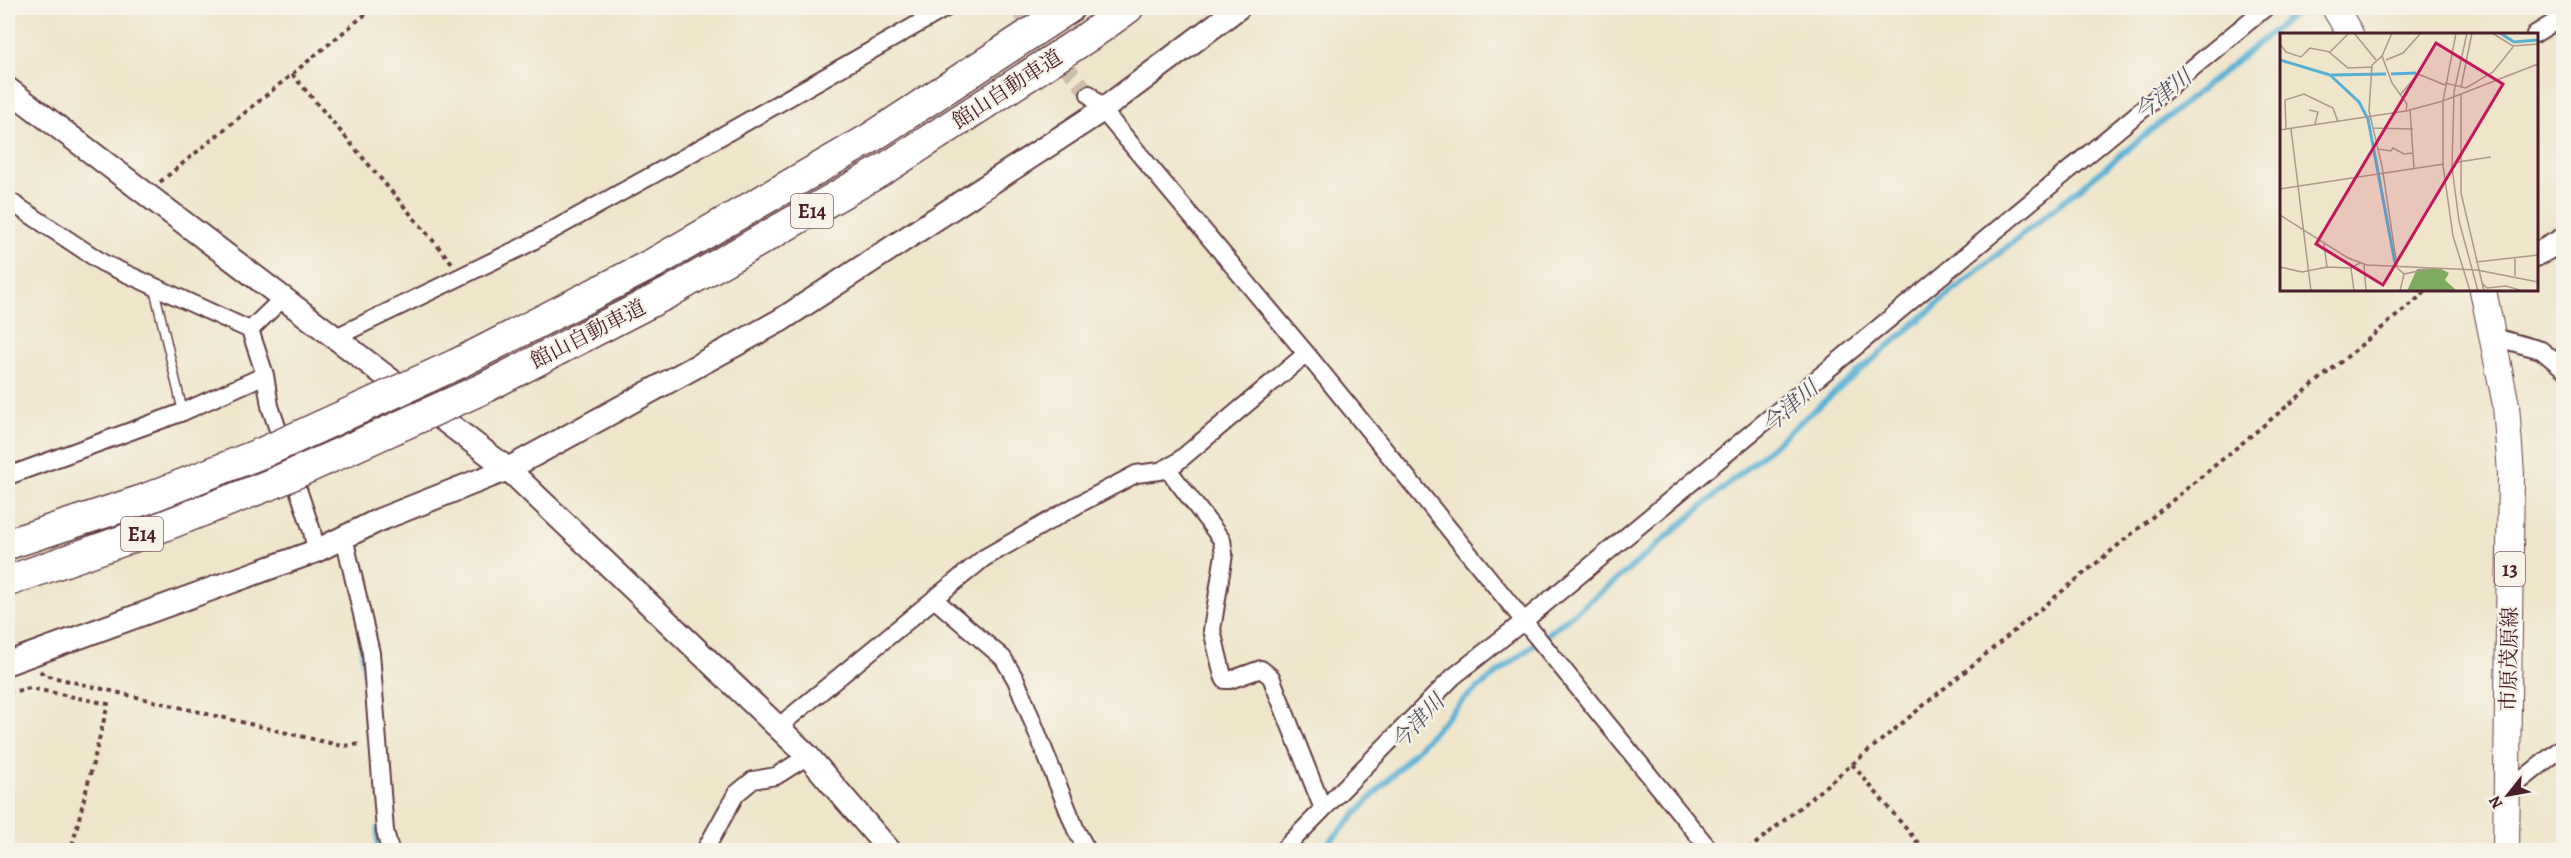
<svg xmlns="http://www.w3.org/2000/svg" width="2571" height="858" font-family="Alegreya,'Noto Serif JP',serif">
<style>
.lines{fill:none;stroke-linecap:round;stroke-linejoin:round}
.stream{stroke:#57b0d4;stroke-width:6}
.street-tunnel{stroke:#cebdaa;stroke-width:16;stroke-dasharray:16 8;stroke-linecap:butt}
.lane-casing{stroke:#633d43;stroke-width:11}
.street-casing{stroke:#633d43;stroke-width:20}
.secondary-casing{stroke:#633d43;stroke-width:26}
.primary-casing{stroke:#633d43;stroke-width:28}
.highway-casing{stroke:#633d43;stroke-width:33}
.path{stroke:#633d43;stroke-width:4;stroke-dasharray:4.5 4.5;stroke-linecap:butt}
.lane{stroke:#fff;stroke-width:8}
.street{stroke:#fff;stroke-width:16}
.secondary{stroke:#fff;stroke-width:22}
.primary{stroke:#fff;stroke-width:26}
.highway{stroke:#fff;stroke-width:30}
.highway-bridge-casing{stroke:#633d43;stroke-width:33;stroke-linecap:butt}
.highway-bridge{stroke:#fff;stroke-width:30}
.labels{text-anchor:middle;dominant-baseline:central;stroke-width:4.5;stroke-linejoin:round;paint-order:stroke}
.shield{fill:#f7f3e8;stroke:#7e5f64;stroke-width:1.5}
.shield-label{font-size:20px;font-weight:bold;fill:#4a1f2b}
.street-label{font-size:21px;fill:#4a1f2b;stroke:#f7f3e8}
.water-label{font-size:22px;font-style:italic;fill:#4f5266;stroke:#f7f3e8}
.inset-river{fill:none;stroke:#57b0d4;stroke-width:3}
.inset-road{fill:none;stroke:#ad968a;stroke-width:1.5}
.view{fill:#c2185b;fill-opacity:0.15;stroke:#c2185b;stroke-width:3}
.inset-edge{fill:none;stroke:#4a1f2b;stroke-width:3}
</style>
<rect width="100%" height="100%" fill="#f7f3e8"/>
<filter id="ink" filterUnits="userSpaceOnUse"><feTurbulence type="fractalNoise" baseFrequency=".0167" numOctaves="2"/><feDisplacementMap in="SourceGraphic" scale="12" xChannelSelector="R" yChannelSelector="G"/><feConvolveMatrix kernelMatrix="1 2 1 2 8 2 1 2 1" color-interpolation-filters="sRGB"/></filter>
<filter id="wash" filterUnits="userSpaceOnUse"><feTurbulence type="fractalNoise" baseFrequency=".008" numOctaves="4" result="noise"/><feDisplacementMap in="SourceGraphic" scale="24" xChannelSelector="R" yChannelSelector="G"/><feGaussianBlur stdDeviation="1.35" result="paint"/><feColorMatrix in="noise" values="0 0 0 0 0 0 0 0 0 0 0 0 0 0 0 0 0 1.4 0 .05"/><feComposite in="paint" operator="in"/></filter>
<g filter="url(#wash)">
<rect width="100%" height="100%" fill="#efe5ca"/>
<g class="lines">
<path class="stream" d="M361,641L365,673
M378,829V850
M1322,850L1463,700L1619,578L1948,295L2297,12L2298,8"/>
</g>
</g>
<g filter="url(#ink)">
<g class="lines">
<path class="street-tunnel" d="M1017,8L1089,94"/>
<defs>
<path id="lane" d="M154,288L183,412"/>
<path id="street" d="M2535,34L2553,23
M1089,94L1310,358L1710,850
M8,200L103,263L250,330L265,375L270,406L312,531L316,551
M250,330L282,299
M2494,337L2541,350L2564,369
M334,338L522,247L667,167L946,8
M1167,468L1222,540L1224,554L1212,630L1223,676L1225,680H1230L1261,669L1271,677L1323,809
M8,476L183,412L265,375
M344,537L371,653L385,831L390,850
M934,599L1003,658L1016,680L1076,830L1087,850
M778,727L984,558L1079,504L1136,474L1160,471L1176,463L1306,354
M2508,791L2564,746
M705,850L736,794L753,780L776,776L808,756
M1283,850L1453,677L1524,621L2265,8"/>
<path id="secondary" d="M8,89L508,469L808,756L889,850
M2536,255L2564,239
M8,663L316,551L379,520L508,469L781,320L1101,111L1238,8"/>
<path id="primary" d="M2335,8L2350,34
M2483,290L2506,405L2511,474L2506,850"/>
<path id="highway" d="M459,363L654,263L869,139L1069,8
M482,389L670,292L886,168L1089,36L1128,8
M8,544L143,500L264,452
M8,581L156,529L274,483"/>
</defs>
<use href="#lane" class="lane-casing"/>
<use href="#street" class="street-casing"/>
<use href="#secondary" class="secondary-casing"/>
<use href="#primary" class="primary-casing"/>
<use href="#highway" class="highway-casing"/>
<path class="path" d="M292,74L452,263
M160,182L373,8
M40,671L44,675L342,746L362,744
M8,693L30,688L108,704L71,850
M1852,764L1924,850
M1748,850L2428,290"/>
<use href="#lane" class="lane"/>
<use href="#street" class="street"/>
<use href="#secondary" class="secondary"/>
<use href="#primary" class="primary"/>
<use href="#highway" class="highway"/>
<defs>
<path id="highway-bridge" d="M264,452L459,363
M274,483L482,389"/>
</defs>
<use href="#highway-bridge" class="highway-bridge-casing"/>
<use href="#highway-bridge" class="highway-bridge"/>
</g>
</g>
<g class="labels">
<g class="shield">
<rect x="791" y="194" width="42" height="34" rx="4.5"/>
<rect x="121" y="517" width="42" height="34" rx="4.5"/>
<rect x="2495" y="552" width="30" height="34" rx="4.5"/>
</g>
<g class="shield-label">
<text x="812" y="211">E14</text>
<text x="142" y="534">E14</text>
<text x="2510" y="569">13</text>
</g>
<g class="street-label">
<text transform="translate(1007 89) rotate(-33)">館山自動車道</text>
<text transform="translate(588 334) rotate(-27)">館山自動車道</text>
<text transform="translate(2509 659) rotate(-89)">市原茂原線</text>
</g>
<g class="water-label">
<text transform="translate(2163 95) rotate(-39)">今津川</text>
<text transform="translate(1790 407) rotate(-41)">今津川</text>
<text transform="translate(1418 722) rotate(-47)">今津川</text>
</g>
</g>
<g transform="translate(2280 33)">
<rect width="258" height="258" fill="#efe5ca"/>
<path d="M159,235L169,240L165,247L177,258H127L137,236Z" fill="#7eaa62"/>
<path class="inset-river" d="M220,0L234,9L258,7M0,27L50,42M111,41L136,40M50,42L79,69L88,86L115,230M51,42L106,41"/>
<path class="inset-road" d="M74,0L96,27M112,0L102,23L92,32L89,78L102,133L117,233M176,0L163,68V132L173,203L190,258M187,0L174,59L172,134L179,188L198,258M212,0L233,13L258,11M0,11L6,19L21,24L30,15L50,19L69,0M49,19L68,35L92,34M102,23L112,50L127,71L126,78M106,27L123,20L141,0M165,50L186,55L213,39L233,14M181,54L192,0M120,62L138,41L165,52M181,62V160L204,258M29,77L38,79L35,91M130,77L134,136M93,95L133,96M6,96L5,67L24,61L53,75L58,89M11,96L31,258M0,97L126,78L163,68L258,31M98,116L111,118L113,115L124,121L132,120M178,129L211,124M0,156L164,131M0,182L68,225L87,232L197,237L258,249M44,211L47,234M235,224V243M196,229L258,222M84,231L86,258M0,234L22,239L47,234L71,235L80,230M116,234L124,241L120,258M71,235L74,258M124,241L149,236M202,250L207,255L226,253L243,258"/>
<path class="view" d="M156,10L223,51L103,252L36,211Z"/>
<rect width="258" height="258" class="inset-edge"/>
</g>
<rect width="2571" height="858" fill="none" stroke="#f7f3e8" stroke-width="30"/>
<g transform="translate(2508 795) rotate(239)" stroke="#f7f3e8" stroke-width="4.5" paint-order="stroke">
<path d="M0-4.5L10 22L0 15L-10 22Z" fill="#4a1f2b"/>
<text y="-9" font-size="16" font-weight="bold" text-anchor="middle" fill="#4a1f2b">N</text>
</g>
</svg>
